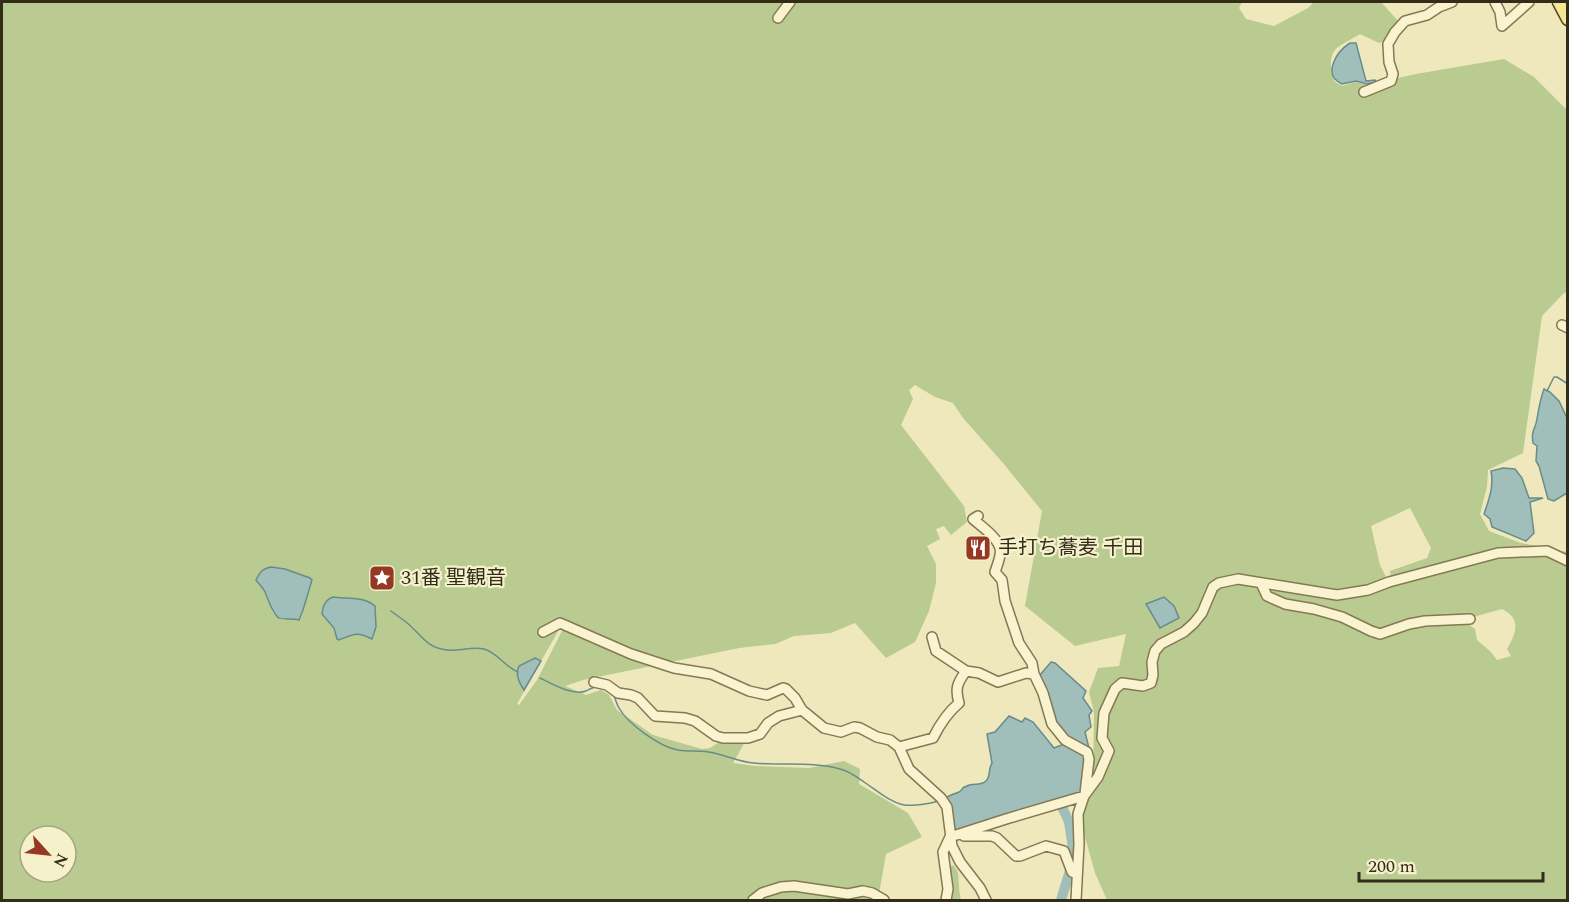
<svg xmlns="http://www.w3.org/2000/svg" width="1569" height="902" font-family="Spectral,'Noto Sans JP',serif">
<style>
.green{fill:#b9cb90;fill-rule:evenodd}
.water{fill:#a0bfbb;stroke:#688c8a;stroke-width:1.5}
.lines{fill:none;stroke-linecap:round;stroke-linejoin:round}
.stream{stroke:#688c8a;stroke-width:1.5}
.river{stroke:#a0bfbb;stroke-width:10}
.minor-casing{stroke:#857855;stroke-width:12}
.major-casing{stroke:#52452a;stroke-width:15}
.minor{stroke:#f9f4cf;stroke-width:9}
.major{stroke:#f3e791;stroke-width:12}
.labels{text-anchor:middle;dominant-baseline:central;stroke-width:4.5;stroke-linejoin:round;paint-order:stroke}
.poi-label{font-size:20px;fill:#342c1b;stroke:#f5f1cb;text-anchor:start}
</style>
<rect width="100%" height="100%" fill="#eee8bc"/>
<path class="green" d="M2,2H1242L1239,8L1246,19L1274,26L1308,8L1314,2H1381L1399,22L1387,40L1379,43L1360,34C1354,38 1339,45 1335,50C1328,59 1331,73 1335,82L1342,86L1355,82L1367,85L1416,74L1504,59L1534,77L1567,110V292L1564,293L1542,316L1523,453L1488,470L1487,487L1480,514L1489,531L1521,543L1567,552V900H1107L1095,873L1083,830V809L1093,789L1094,712L1089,692L1098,668L1119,666L1126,634L1075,646L1025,606L1042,511L1003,463L963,418L953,403L935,397L915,385L909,390L913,399L901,425L964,506L967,522L951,535L944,526L936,529L940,539L927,546L936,564V583L929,611L915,642L886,658L855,623L831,633L794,636L775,644L739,648L583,680L565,686L586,695L601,690L609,695L617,710L653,735L702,749L710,748L721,741L745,742L733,763L755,766L809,768L844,761L860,769L859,784L908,813L922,837L886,854L879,894L881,900H2ZM1410,508L1431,548L1427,558L1390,571L1391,578L1387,579L1380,565L1371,526ZM285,569L310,578L312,580L301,618C295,620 289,618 282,620L273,613L269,600L258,582ZM333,597L364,600L375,606L376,627L369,637C359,631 350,636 340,640L334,628L322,614L325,603ZM1502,609C1522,619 1516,633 1507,649L1511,656L1497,660L1491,652L1477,640L1475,629L1468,624L1473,617ZM561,626L564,627L537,680L519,705L517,704ZM30,836H66V872H30Z
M953,865C960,872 958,876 959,885C959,890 960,895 961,900H948L949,867Z"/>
<path class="water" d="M1350,43H1356L1366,81L1375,80L1376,82L1367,84L1356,81L1342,84C1322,75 1336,52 1350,43Z
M1544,389L1550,392L1559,401L1567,418V493L1554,501L1548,499L1539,466L1536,461L1537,446L1533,443C1531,429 1535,431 1537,419C1539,407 1540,400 1544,389Z
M1503,468L1515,469L1522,478L1529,498H1543L1530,502L1534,533L1526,541L1492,527L1490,519L1484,514C1489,499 1494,487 1491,471Z
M271,567L285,569L310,578L312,580L303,610L299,620C292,618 282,620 279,618C273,615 268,599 265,592C263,588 259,584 256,580C260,572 262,569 271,567Z
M333,597C346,599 364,596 375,606L376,627L372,639C357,631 354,634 339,640L337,639L334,628L322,614C323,606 325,600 333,597Z
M1164,597L1174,606L1179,618L1160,628L1146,604Z
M535,658L541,661L524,690C519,683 515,674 519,666Z
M1051,662L1055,663L1086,691L1083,698L1092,711L1089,715L1091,727L1085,732L1090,752L1065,738L1055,721L1040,675Z
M1009,716L1022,722L1025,718L1033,722L1054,748L1064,744L1086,755L1087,763L1081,793L954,831L945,798C950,795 954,794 959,792C966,787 959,789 967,786C973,783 981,786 986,781C991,776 988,769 992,763L987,734L995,732Z"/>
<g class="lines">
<path class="stream" d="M1547,391L1554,377H1557L1568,384
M391,611C396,615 401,618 406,622C421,634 426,648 447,650C459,652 471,646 484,649C498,653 505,667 518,672
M540,678C552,684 573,696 586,691C589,689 592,688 595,687
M614,696C616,700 617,705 619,708C628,724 660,747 678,750C690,752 702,750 714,753C728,756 740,762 754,763C782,766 813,761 840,769C849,771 857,777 864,782C896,804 899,811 939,801"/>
<path class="river" d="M1057,796L1069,822L1073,848L1072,864L1061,900"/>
<defs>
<path id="minor" d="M1495,2L1500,12L1502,26L1529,2
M778,18L790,2
M1364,92L1391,81L1393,74L1389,62L1388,44L1395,32L1405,21L1427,15L1439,7L1452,2
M1562,325L1568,328
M978,516L973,519C982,527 996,536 1000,548C1002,555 997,565 995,572L1002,580L1005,601L1019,643L1032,663L1034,674
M1261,583L1267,596L1285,604L1314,609L1342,617L1371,631L1380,634L1409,624L1425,621L1470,619
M543,632L560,623L631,654L674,668L711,674L749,691L767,695L783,688L786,689L795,698L802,710L824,728L841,732L854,727L860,728L877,737L890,740L899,747L909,769L941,798L947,807L952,846L960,862L980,888L986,900
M932,637L936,651L966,671
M594,682L607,685L618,693L631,695L638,698L655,716L685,718L695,721L716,736L723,738H748L760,734L768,723L779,716L802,710
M899,747L933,738C940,724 947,713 959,703C955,689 957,683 966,671L979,673L998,682L1026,673L1034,674L1043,693L1052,724L1065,740L1087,752L1089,759L1085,794
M964,836H992L997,838L1016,856H1020L1046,846L1064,851L1072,872L1077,874
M753,900L762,893L781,887L794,886L848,894L863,891L872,893L884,900
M946,900L948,889L943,852L950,837L1006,819L1084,796
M1076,900L1079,844L1078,814L1084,796L1098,777L1109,751L1102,738L1104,713L1115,689L1122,683L1143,686L1151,683L1153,675L1152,662L1155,651L1161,644L1184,632L1194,623L1202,613L1213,587L1219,583L1238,579L1337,595L1368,590L1389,582L1498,553L1547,551L1568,561"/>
<path id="major" d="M1559,2L1568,19"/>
</defs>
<use href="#minor" class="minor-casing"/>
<use href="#major" class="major-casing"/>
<use href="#minor" class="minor"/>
<use href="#major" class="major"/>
</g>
<defs>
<symbol id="restaurant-square" viewBox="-11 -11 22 22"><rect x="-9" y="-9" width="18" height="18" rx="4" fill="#953925" stroke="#f5f1cb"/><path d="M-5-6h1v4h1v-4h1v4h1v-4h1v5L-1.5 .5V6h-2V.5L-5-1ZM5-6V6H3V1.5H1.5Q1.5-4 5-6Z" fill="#fff"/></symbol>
<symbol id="sight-square" viewBox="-11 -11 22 22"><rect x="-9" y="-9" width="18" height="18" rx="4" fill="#953925" stroke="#f5f1cb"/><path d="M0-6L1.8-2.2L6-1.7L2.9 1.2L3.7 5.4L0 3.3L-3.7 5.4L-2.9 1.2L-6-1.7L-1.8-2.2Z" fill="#fff"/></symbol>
</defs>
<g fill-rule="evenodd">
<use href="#restaurant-square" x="963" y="533" width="30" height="30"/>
<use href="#sight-square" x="367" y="563" width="30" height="30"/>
</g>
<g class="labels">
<g class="poi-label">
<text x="998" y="548">手打ち蕎麦 千田</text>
<text x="401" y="578">31番 聖観音</text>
</g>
</g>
<rect width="1569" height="902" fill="none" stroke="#342c1b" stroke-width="6"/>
<g transform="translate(48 854) rotate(117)"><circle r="28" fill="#f5f1cb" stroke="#a8a285" stroke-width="1.5"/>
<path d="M0-4.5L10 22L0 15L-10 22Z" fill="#953925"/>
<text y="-9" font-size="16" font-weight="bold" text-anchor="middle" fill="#342c1b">N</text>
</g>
<path d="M1359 872v9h184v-9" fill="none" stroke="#342c1b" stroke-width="3"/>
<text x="1368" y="872" font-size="18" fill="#342c1b" stroke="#f5f1cb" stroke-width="4.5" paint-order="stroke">200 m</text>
</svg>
